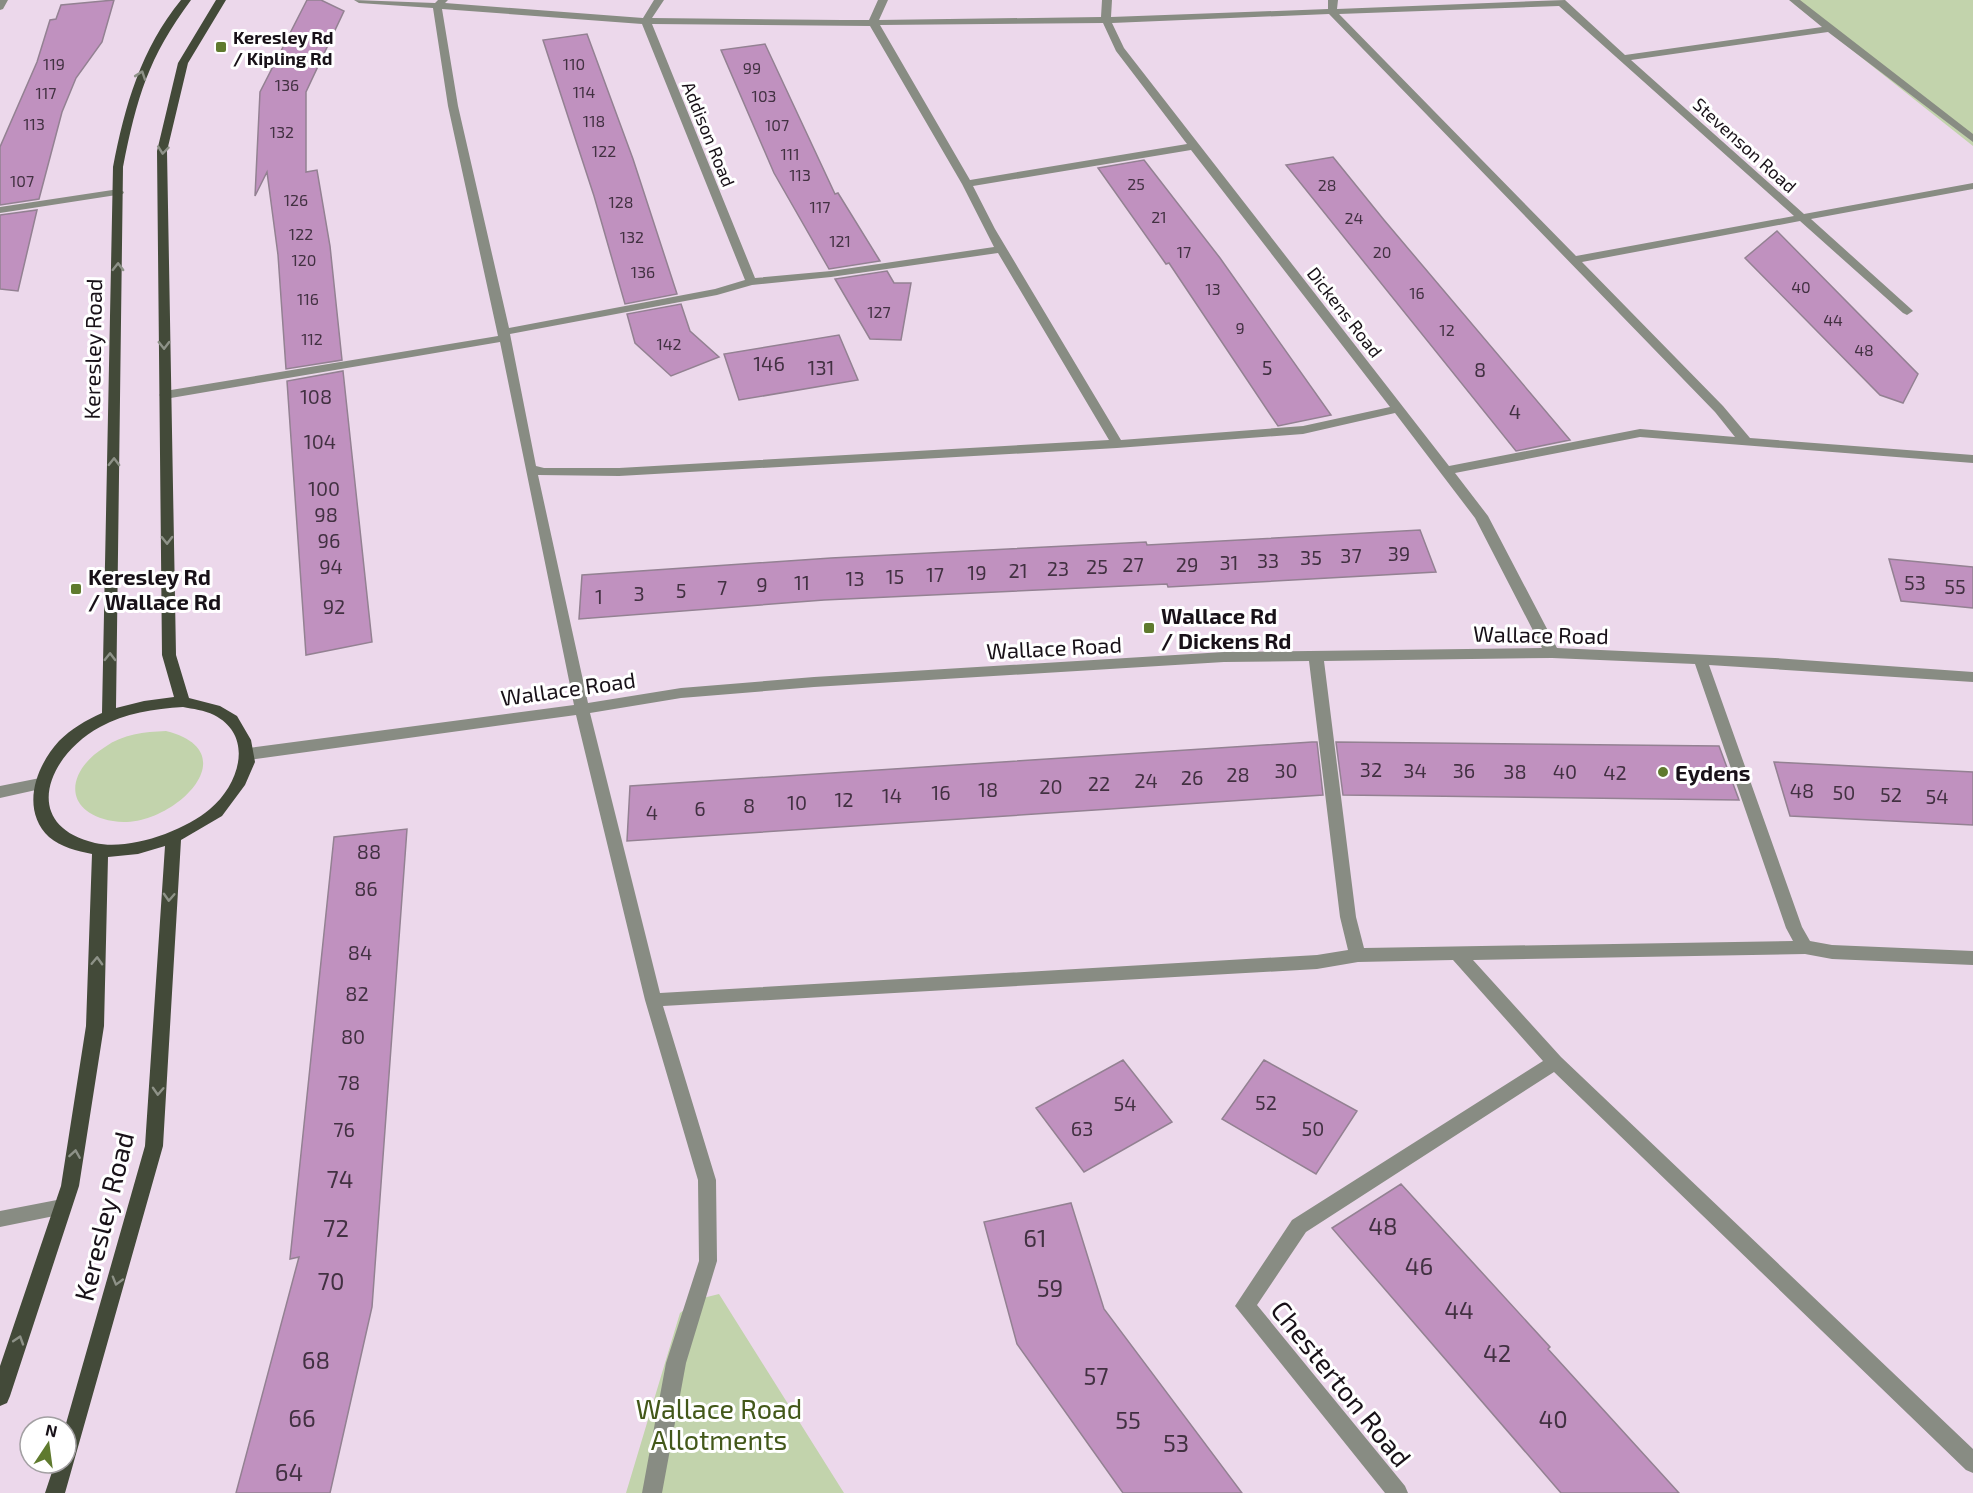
<svg xmlns="http://www.w3.org/2000/svg" width="1973" height="1493" font-family="'Exo 2',sans-serif">
<style>
.green{fill:#c2d3ac}
.building{fill:#c091bf;stroke:#938192;stroke-width:1.5}
.lines{fill:none;stroke-linecap:round;stroke-linejoin:round}
.minor{fill:#888c83;fill-rule:evenodd}
.major{fill:#434a39;fill-rule:evenodd}
.oneway{stroke:#8e9288}
.poi-dot{fill:#5f7a2e;stroke:#fff;stroke-width:2}
.labels{text-anchor:middle;dominant-baseline:central;stroke-width:6;stroke-linejoin:round;paint-order:stroke}
.far-number-label{font-size:16px;fill:#423142}
.far-poi-label{font-size:18px;font-weight:bold;fill:#181118;stroke:#fff;text-anchor:start}
.far-street-label{font-size:18px;fill:#181118;stroke:#fff}
.number-label{font-size:20px;fill:#423142}
.street-label{font-size:22px;fill:#181118;stroke:#fff}
.poi-label{font-size:22px;font-weight:bold;fill:#181118;stroke:#fff;text-anchor:start}
.near-number-label{font-size:24px;fill:#423142}
.near-street-label{font-size:27px;fill:#181118;stroke:#fff}
.near-park-label{font-size:27px;fill:#43581a;stroke:#fff}
</style>
<rect width="100%" height="100%" fill="#ecd8eb"/>
<path class="green" d="M1792,0H1973V146L1794,4Z
M166,731C253,753 167,832 113,821C62,812 66,771 105,747C123,734 144,732 166,731Z
M719,1294L844,1493H626L680,1313L699,1299Z"/>
<path class="building" d="M114,0L102,42L76,78L62,112L39,199L0,205V147L37,62L50,20L56,19L61,5Z
M307,0H321L344,11L306,92V172L317,170L330,246L342,360L286,369L278,255L267,172L255,196L260,92Z
M587,34L633,159L677,294L625,304L594,196L543,40Z
M765,44L835,194L838,193L880,261L829,269L774,173L721,50Z
M1333,157L1384,220L1570,440L1516,451L1286,165Z
M1144,160L1220,258L1331,415L1278,426L1169,263L1166,264L1098,168Z
M37,210L18,291L0,289V215Z
M1777,231L1918,374L1903,403L1880,395L1745,258Z
M887,271L894,283H911L901,340L870,339L835,279Z
M681,304L690,331L719,357L671,376L635,343L627,314Z
M839,335L858,380L739,400L724,354Z
M343,371L372,642L306,655L287,381Z
M1420,530L1436,572L1168,587L1167,584L1081,588L824,600L579,619L582,575L831,558L1146,542L1147,545Z
M1889,559L1973,567V608L1901,601Z
M1312,742H1317L1323,795L627,841L630,786Z
M1336,742L1719,746L1739,800L1343,795Z
M1774,762L1973,772V825L1790,816Z
M407,829L372,1307L330,1493H236L299,1257L290,1259L334,837Z
M1123,1060L1172,1122L1084,1172L1036,1108Z
M1264,1060L1357,1111L1316,1174L1222,1119Z
M1401,1184L1550,1347L1548,1349L1679,1493H1561L1332,1228Z
M1071,1203L1104,1309L1242,1493H1123L1017,1344L984,1222Z"/>
<g class="lines">
<path class="minor" d="M0,0H8L3,9L0,10Z
M354,0L435,3L438,0H448L445,3L643,18L654,0H664L652,18L842,20H869L878,0H888L879,20L1101,17L1102,0H1112L1111,17L1328,9V0H1338L1337,9L1565,0L1625,55L1822,27L1789,0H1800L1973,134V142L1828,32L1631,60L1804,214L1973,183V189L1811,219L1911,309L1913,311L1907,315L1903,313L1800,221L1582,262L1723,406L1750,438L1973,455V463L1640,437L1455,473L1488,516L1557,648L1775,658L1973,672V682L1709,665L1802,927L1810,941L1832,945L1973,951V965L1832,959L1805,954L1473,960L1561,1057L1973,1449V1473L1966,1470L1554,1072L1306,1232L1257,1305L1405,1486L1408,1493H1385L1235,1306L1292,1220L1543,1061L1453,960L1358,962L1317,969L663,1006L716,1180L717,1261L686,1363L662,1493H642L666,1363L699,1261L698,1180L645,1000L576,715L249,760L244,758L241,754L244,750L249,748L574,705L500,342L165,399L159,395L165,391L498,336L448,106L433,8L359,3ZM1559,6L1794,216L1576,256L1339,14ZM442,9L642,24L745,280L715,289L509,328L458,106ZM1329,14L1715,412L1735,437L1640,429L1449,466L1124,48L1112,23ZM1103,23L1116,51L1187,144L970,180L880,25ZM652,24L870,26L962,184L994,247L831,271L755,278ZM1191,150L1390,407L1303,426L1121,440L995,229L973,186ZM998,253L1109,440L619,468H544L536,466L510,334L717,295L752,285L831,277ZM1395,413L1475,518L1542,648L1224,652L814,677L681,688L588,703L538,475L619,476L1117,448L1303,434ZM1552,658L1695,664L1786,928L1793,941L1364,948L1356,917L1324,661ZM1309,661L1340,917L1348,950L1317,955L660,993L590,713L681,698L814,687L1224,662Z
M119,189L124,192L123,194L0,213V207Z
M40,778L45,780L48,784L45,788L0,798V786Z
M62,1199L69,1201L71,1207L69,1213L0,1227V1211Z"/>
<path class="major" d="M181,0H191C148,58 137,97 123,167L116,708L144,701L174,697L162,655L157,151L178,63L216,0H226L188,63L167,151L176,655L189,698L220,706L237,716L251,740L255,762L245,785L222,816L181,840L163,1146L65,1493H45L55,1463H66L65,1427L145,1146L165,846L138,854L108,857L104,1026L79,1186L10,1396L7,1403L0,1406V1366L61,1186L86,1026L92,854C77,851 61,847 49,837C20,809 36,766 59,741C71,729 86,720 102,713L113,167C125,105 141,49 181,0ZM183,707C193,709 204,710 214,715C255,736 239,785 210,809C184,831 129,851 95,843C19,825 48,755 100,727C125,713 154,709 183,707Z"/>
</g>
<defs><path id="oneway-chevron" d="M-2-3.5L2.5 0L-2 3.5" fill="none" stroke-width="1.6" stroke-linecap="round" stroke-linejoin="round" transform="scale(1.5)"/></defs>
<g class="oneway">
<use href="#oneway-chevron" transform="translate(141 75) rotate(-71)"/>
<use href="#oneway-chevron" transform="translate(163 150) rotate(96)"/>
<use href="#oneway-chevron" transform="translate(118 267) rotate(-89)"/>
<use href="#oneway-chevron" transform="translate(164 345) rotate(89)"/>
<use href="#oneway-chevron" transform="translate(114 462) rotate(-89)"/>
<use href="#oneway-chevron" transform="translate(167 540) rotate(89)"/>
<use href="#oneway-chevron" transform="translate(110 657) rotate(-89)"/>
<use href="#oneway-chevron" transform="translate(169 897) rotate(93)"/>
<use href="#oneway-chevron" transform="translate(97 961) rotate(-88)"/>
<use href="#oneway-chevron" transform="translate(158 1091) rotate(93)"/>
<use href="#oneway-chevron" transform="translate(75 1154) rotate(-81)"/>
<use href="#oneway-chevron" transform="translate(117 1281) rotate(106)"/>
<use href="#oneway-chevron" transform="translate(19 1340) rotate(-72)"/>
</g>
<g class="poi-dot">
<rect x="215" y="41" width="12" height="12" rx="3"/>
<rect x="70" y="583" width="12" height="12" rx="3"/>
<rect x="1143" y="622" width="12" height="12" rx="3"/>
<circle cx="1663" cy="772" r="6"/>
</g>
<g class="labels">
<g class="far-number-label">
<text x="54" y="63">119</text>
<text x="574" y="63">110</text>
<text x="752" y="67">99</text>
<text x="287" y="84">136</text>
<text x="584" y="91">114</text>
<text x="46" y="92">117</text>
<text x="764" y="95">103</text>
<text x="594" y="120">118</text>
<text x="34" y="123">113</text>
<text x="777" y="124">107</text>
<text x="282" y="131">132</text>
<text x="604" y="150">122</text>
<text x="790" y="153">111</text>
<text x="800" y="174">113</text>
<text x="22" y="180">107</text>
<text x="1136" y="183">25</text>
<text x="1327" y="184">28</text>
<text x="296" y="199">126</text>
<text x="621" y="201">128</text>
<text x="820" y="206">117</text>
<text x="1159" y="216">21</text>
<text x="1354" y="217">24</text>
<text x="301" y="233">122</text>
<text x="632" y="236">132</text>
<text x="840" y="240">121</text>
<text x="1184" y="251">17</text>
<text x="1382" y="251">20</text>
<text x="304" y="259">120</text>
<text x="643" y="271">136</text>
<text x="1801" y="286">40</text>
<text x="1213" y="288">13</text>
<text x="1417" y="292">16</text>
<text x="308" y="298">116</text>
<text x="879" y="311">127</text>
<text x="1833" y="319">44</text>
<text x="1240" y="327">9</text>
<text x="1447" y="329">12</text>
<text x="312" y="338">112</text>
<text x="669" y="343">142</text>
<text x="1864" y="349">48</text>
</g>
<g class="far-poi-label">
<text x="233" y="37">Keresley Rd<tspan x="233" dy="21">/ Kipling Rd</tspan></text>
</g>
<g class="far-street-label">
<text transform="translate(709 134) rotate(68)">Addison Road</text>
<text transform="translate(1745 145) rotate(42)">Stevenson Road</text>
<text transform="translate(1345 312) rotate(52)">Dickens Road</text>
</g>
<g class="number-label">
<text x="769" y="363">146</text>
<text x="821" y="367">131</text>
<text x="1267" y="367">5</text>
<text x="1480" y="369">8</text>
<text x="316" y="396">108</text>
<text x="1515" y="411">4</text>
<text x="320" y="441">104</text>
<text x="324" y="488">100</text>
<text x="326" y="514">98</text>
<text x="329" y="540">96</text>
<text x="1399" y="553">39</text>
<text x="1351" y="555">37</text>
<text x="1311" y="557">35</text>
<text x="1268" y="560">33</text>
<text x="1229" y="562">31</text>
<text x="1133" y="564">27</text>
<text x="1187" y="564">29</text>
<text x="331" y="566">94</text>
<text x="1097" y="566">25</text>
<text x="1058" y="568">23</text>
<text x="1018" y="570">21</text>
<text x="977" y="572">19</text>
<text x="935" y="574">17</text>
<text x="895" y="576">15</text>
<text x="855" y="578">13</text>
<text x="802" y="582">11</text>
<text x="1915" y="582">53</text>
<text x="762" y="584">9</text>
<text x="1955" y="586">55</text>
<text x="722" y="587">7</text>
<text x="681" y="590">5</text>
<text x="639" y="593">3</text>
<text x="599" y="596">1</text>
<text x="334" y="606">92</text>
<text x="1371" y="769">32</text>
<text x="1286" y="770">30</text>
<text x="1415" y="770">34</text>
<text x="1464" y="770">36</text>
<text x="1515" y="771">38</text>
<text x="1565" y="771">40</text>
<text x="1615" y="772">42</text>
<text x="1238" y="774">28</text>
<text x="1192" y="777">26</text>
<text x="1146" y="780">24</text>
<text x="1099" y="783">22</text>
<text x="1051" y="786">20</text>
<text x="988" y="789">18</text>
<text x="1802" y="790">48</text>
<text x="941" y="792">16</text>
<text x="1844" y="792">50</text>
<text x="1891" y="794">52</text>
<text x="892" y="795">14</text>
<text x="1937" y="796">54</text>
<text x="844" y="799">12</text>
<text x="797" y="802">10</text>
<text x="749" y="805">8</text>
<text x="700" y="808">6</text>
<text x="652" y="812">4</text>
<text x="369" y="851">88</text>
<text x="366" y="888">86</text>
<text x="360" y="952">84</text>
<text x="357" y="993">82</text>
<text x="353" y="1036">80</text>
<text x="349" y="1082">78</text>
<text x="1266" y="1102">52</text>
<text x="1125" y="1103">54</text>
<text x="1082" y="1128">63</text>
<text x="1313" y="1128">50</text>
<text x="344" y="1129">76</text>
</g>
<g class="street-label">
<text transform="translate(92 349) rotate(-89)">Keresley Road</text>
<text transform="translate(1541 634) rotate(1)">Wallace Road</text>
<text transform="translate(1054 647) rotate(-3)">Wallace Road</text>
<text transform="translate(568 688) rotate(-8)">Wallace Road</text>
</g>
<g class="poi-label">
<text x="88" y="576">Keresley Rd<tspan x="88" dy="25">/ Wallace Rd</tspan></text>
<text x="1161" y="615">Wallace Rd<tspan x="1161" dy="25">/ Dickens Rd</tspan></text>
<text x="1675" y="772">Eydens</text>
</g>
<g class="near-number-label">
<text x="340" y="1178">74</text>
<text x="1383" y="1225">48</text>
<text x="336" y="1227">72</text>
<text x="1035" y="1237">61</text>
<text x="1419" y="1265">46</text>
<text x="331" y="1280">70</text>
<text x="1050" y="1287">59</text>
<text x="1459" y="1309">44</text>
<text x="1497" y="1352">42</text>
<text x="316" y="1359">68</text>
<text x="1096" y="1375">57</text>
<text x="302" y="1417">66</text>
<text x="1553" y="1418">40</text>
<text x="1128" y="1419">55</text>
<text x="1176" y="1442">53</text>
<text x="289" y="1471">64</text>
</g>
<g class="near-street-label">
<text transform="translate(103 1216) rotate(-76)">Keresley Road</text>
<text transform="translate(1342 1383) rotate(51)">Chesterton Road</text>
</g>
<g class="near-park-label">
<text x="719" y="1408">Wallace Road<tspan x="719" dy="31">Allotments</tspan></text>
</g>
</g>
<g transform="translate(48 1445) rotate(13)"><circle r="28" fill="#ffffff" stroke="#a3a0a3" stroke-width="1.5"/>
<path d="M0-4.5L10 22L0 15L-10 22Z" fill="#5f7a2e"/>
<text y="-9" font-size="16" font-weight="bold" text-anchor="middle" fill="#181118">N</text>
</g>
</svg>
